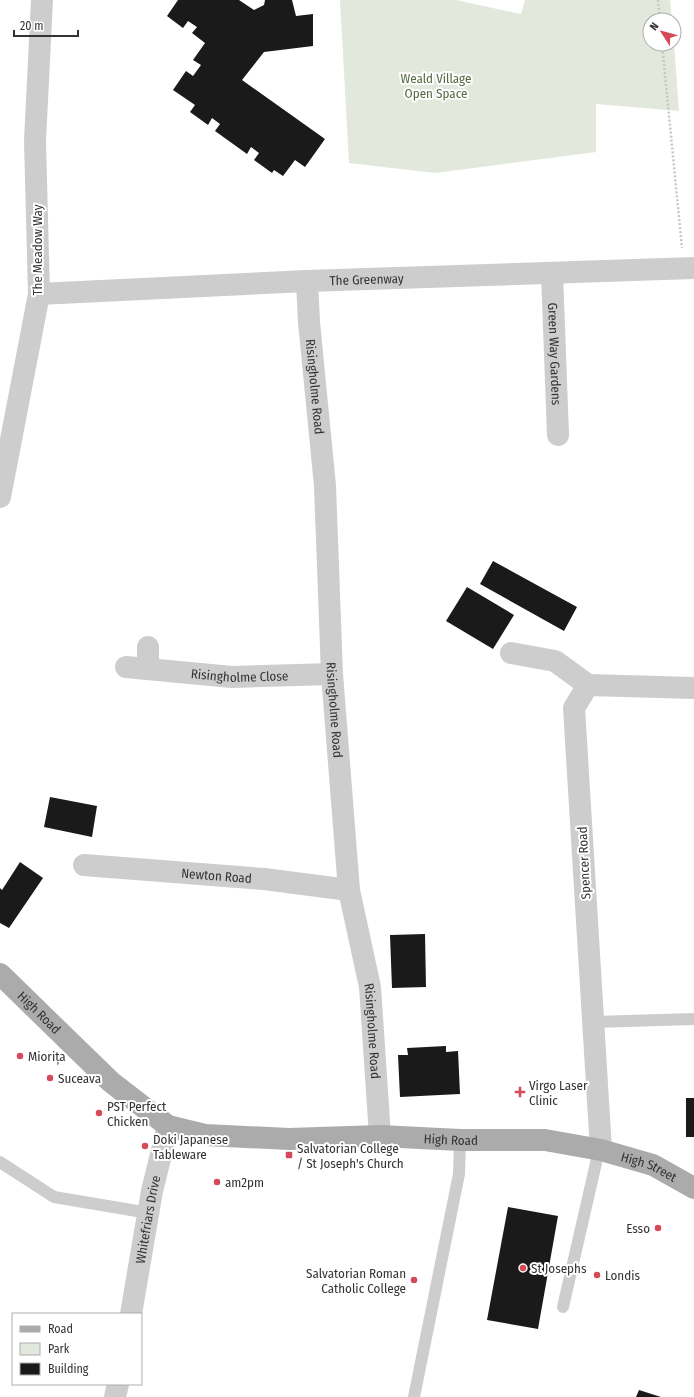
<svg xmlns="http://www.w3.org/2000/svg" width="694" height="1397" font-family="'Fira Sans Condensed',sans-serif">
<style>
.green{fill:#e3e8dd}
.building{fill:#1a1a1a}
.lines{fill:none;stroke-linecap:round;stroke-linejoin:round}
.path{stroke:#c7c7c7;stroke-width:2.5;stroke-dasharray:2 2;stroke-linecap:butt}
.lane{stroke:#cdcdcd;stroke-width:12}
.street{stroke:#cdcdcd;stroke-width:22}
.primary{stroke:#ababab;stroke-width:22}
.poi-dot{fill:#d54959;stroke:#fff;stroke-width:1.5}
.labels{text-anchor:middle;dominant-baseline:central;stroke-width:4;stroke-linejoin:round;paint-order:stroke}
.park-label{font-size:13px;fill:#576b43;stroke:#fff}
.street-label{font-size:13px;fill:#333;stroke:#fff}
.poi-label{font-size:13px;fill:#333;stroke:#fff;text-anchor:start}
</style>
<rect width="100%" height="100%" fill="#fff"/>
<path class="green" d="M340,0H456L521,14L525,0H670L672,20H650V44H674L679,111L596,104V152L435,173L349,163Z"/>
<path class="building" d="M178,0H239L254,10L264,5L265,0H292L296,16L313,14V46L264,52L242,80L325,139L305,167L295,160L283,176L274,170L272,173L254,160L259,153L251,147L247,154L215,131L220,124L212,118L208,125L190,112L195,105L173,90L186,71L193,76L201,65L193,60L205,43L192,33L197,27L188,21L183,28L167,16Z
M493,561L577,607L564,631L480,584Z
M467,587L514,615L493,649L446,621Z
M50,797L97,806L92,837L44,827Z
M20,862L43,878L9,928L0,923V888L2,890Z
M425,934L426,987L392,988L390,935Z
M446,1046V1052L458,1051L460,1094L400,1097L398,1055H408L407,1048Z
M686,1098H694V1137H686Z
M508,1207L558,1216L538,1329L487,1320Z
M639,1390L661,1397H636Z"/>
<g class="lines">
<path class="path" d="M658,0L660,20
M662,44L682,248"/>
<path class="lane" d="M593,1022L694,1019
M0,1162L54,1197L149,1213
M563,1307L599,1150
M414,1397L459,1174L460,1140"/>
<g class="street">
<path id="s1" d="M552,273L558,435"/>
<path id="s2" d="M307,281L309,322L325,486L332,674L349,890L370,987L380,1136"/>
<path id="s3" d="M39,294L307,281L694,268"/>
<path d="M0,497L39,294L35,141L42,0"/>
<path d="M511,653L555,661L588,685"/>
<path id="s4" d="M126,667L232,677L332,674"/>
<path d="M148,669V647"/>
<path id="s5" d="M84,865L264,879L349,890"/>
<path d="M601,1150L574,708L588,685L694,688"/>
<path id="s6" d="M131,1314L152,1191L168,1126"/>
<path d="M115,1397L118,1384"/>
</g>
<path class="primary" id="s7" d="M0,974L111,1082L168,1126L205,1135L289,1139L380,1136L460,1140H545L601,1150L653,1165L694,1188"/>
</g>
<g class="poi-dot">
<circle cx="20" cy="1056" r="4"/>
<circle cx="50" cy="1078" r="4"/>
<path d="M518 1086h4v4h4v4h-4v4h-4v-4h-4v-4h4z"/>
<circle cx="99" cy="1113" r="4"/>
<circle cx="145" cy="1146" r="4"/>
<rect x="285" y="1151" width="8" height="8" rx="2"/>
<circle cx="217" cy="1182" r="4"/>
<circle cx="658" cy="1228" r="4"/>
<circle cx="523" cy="1268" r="4"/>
<circle cx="597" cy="1275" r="4"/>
<circle cx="414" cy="1280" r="4"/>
</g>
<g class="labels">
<g class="park-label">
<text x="436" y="78">Weald Village<tspan x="436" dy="15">Open Space</tspan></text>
</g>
<g class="street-label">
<text transform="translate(37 250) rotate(-90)">The Meadow Way</text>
<text stroke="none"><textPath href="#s3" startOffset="328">The Greenway</textPath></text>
<text stroke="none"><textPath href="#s1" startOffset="81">Green Way Gardens</textPath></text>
<text stroke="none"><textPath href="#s2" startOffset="106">Risingholme Road</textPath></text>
<text stroke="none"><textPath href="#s4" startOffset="114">Risingholme Close</textPath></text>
<text stroke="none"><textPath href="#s2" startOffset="430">Risingholme Road</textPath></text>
<text transform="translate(584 863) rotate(-93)">Spencer Road</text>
<text stroke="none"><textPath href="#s5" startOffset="133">Newton Road</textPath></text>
<text stroke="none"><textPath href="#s7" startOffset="55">High Road</textPath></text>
<text stroke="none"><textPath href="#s2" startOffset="754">Risingholme Road</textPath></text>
<text stroke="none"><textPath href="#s7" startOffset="511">High Road</textPath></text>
<text stroke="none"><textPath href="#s7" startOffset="713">High Street</textPath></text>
<text stroke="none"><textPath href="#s6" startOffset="96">Whitefriars Drive</textPath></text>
</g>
<g class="poi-label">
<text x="28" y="1056">Miorița</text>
<text x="58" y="1078">Suceava</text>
<text x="529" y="1085">Virgo Laser<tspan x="529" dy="15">Clinic</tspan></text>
<text x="107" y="1106">PST Perfect<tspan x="107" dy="15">Chicken</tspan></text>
<text x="153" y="1139">Doki Japanese<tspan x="153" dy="15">Tableware</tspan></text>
<text x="297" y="1148">Salvatorian College<tspan x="297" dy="15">/ St Joseph's Church</tspan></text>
<text x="225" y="1182">am2pm</text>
<text x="650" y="1228" text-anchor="end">Esso</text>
<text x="531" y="1268">St Josephs</text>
<text x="406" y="1273" text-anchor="end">Salvatorian Roman<tspan x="406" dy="15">Catholic College</tspan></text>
<text x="605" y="1275">Londis</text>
</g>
</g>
<rect x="12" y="1313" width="130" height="72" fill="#ffffff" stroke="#adadad"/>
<rect x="20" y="1326" width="20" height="6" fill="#ababab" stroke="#adadad"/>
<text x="48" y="1333" font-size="12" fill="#333333">Road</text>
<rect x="20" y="1343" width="20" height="12" fill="#e3e8dd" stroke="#adadad"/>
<text x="48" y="1353" font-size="12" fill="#333333">Park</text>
<rect x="20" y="1363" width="20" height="12" fill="#1a1a1a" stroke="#adadad"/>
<text x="48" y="1373" font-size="12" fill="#333333">Building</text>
<g transform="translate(662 32) rotate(306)"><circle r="19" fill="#ffffff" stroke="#adadad"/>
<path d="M0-3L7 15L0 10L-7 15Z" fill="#d54959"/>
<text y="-6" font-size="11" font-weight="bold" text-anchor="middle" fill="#333333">N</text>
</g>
<path d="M14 30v6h64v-6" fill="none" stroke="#333333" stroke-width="2"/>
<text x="20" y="30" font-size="12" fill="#333333" stroke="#ffffff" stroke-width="3" paint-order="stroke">20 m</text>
</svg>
